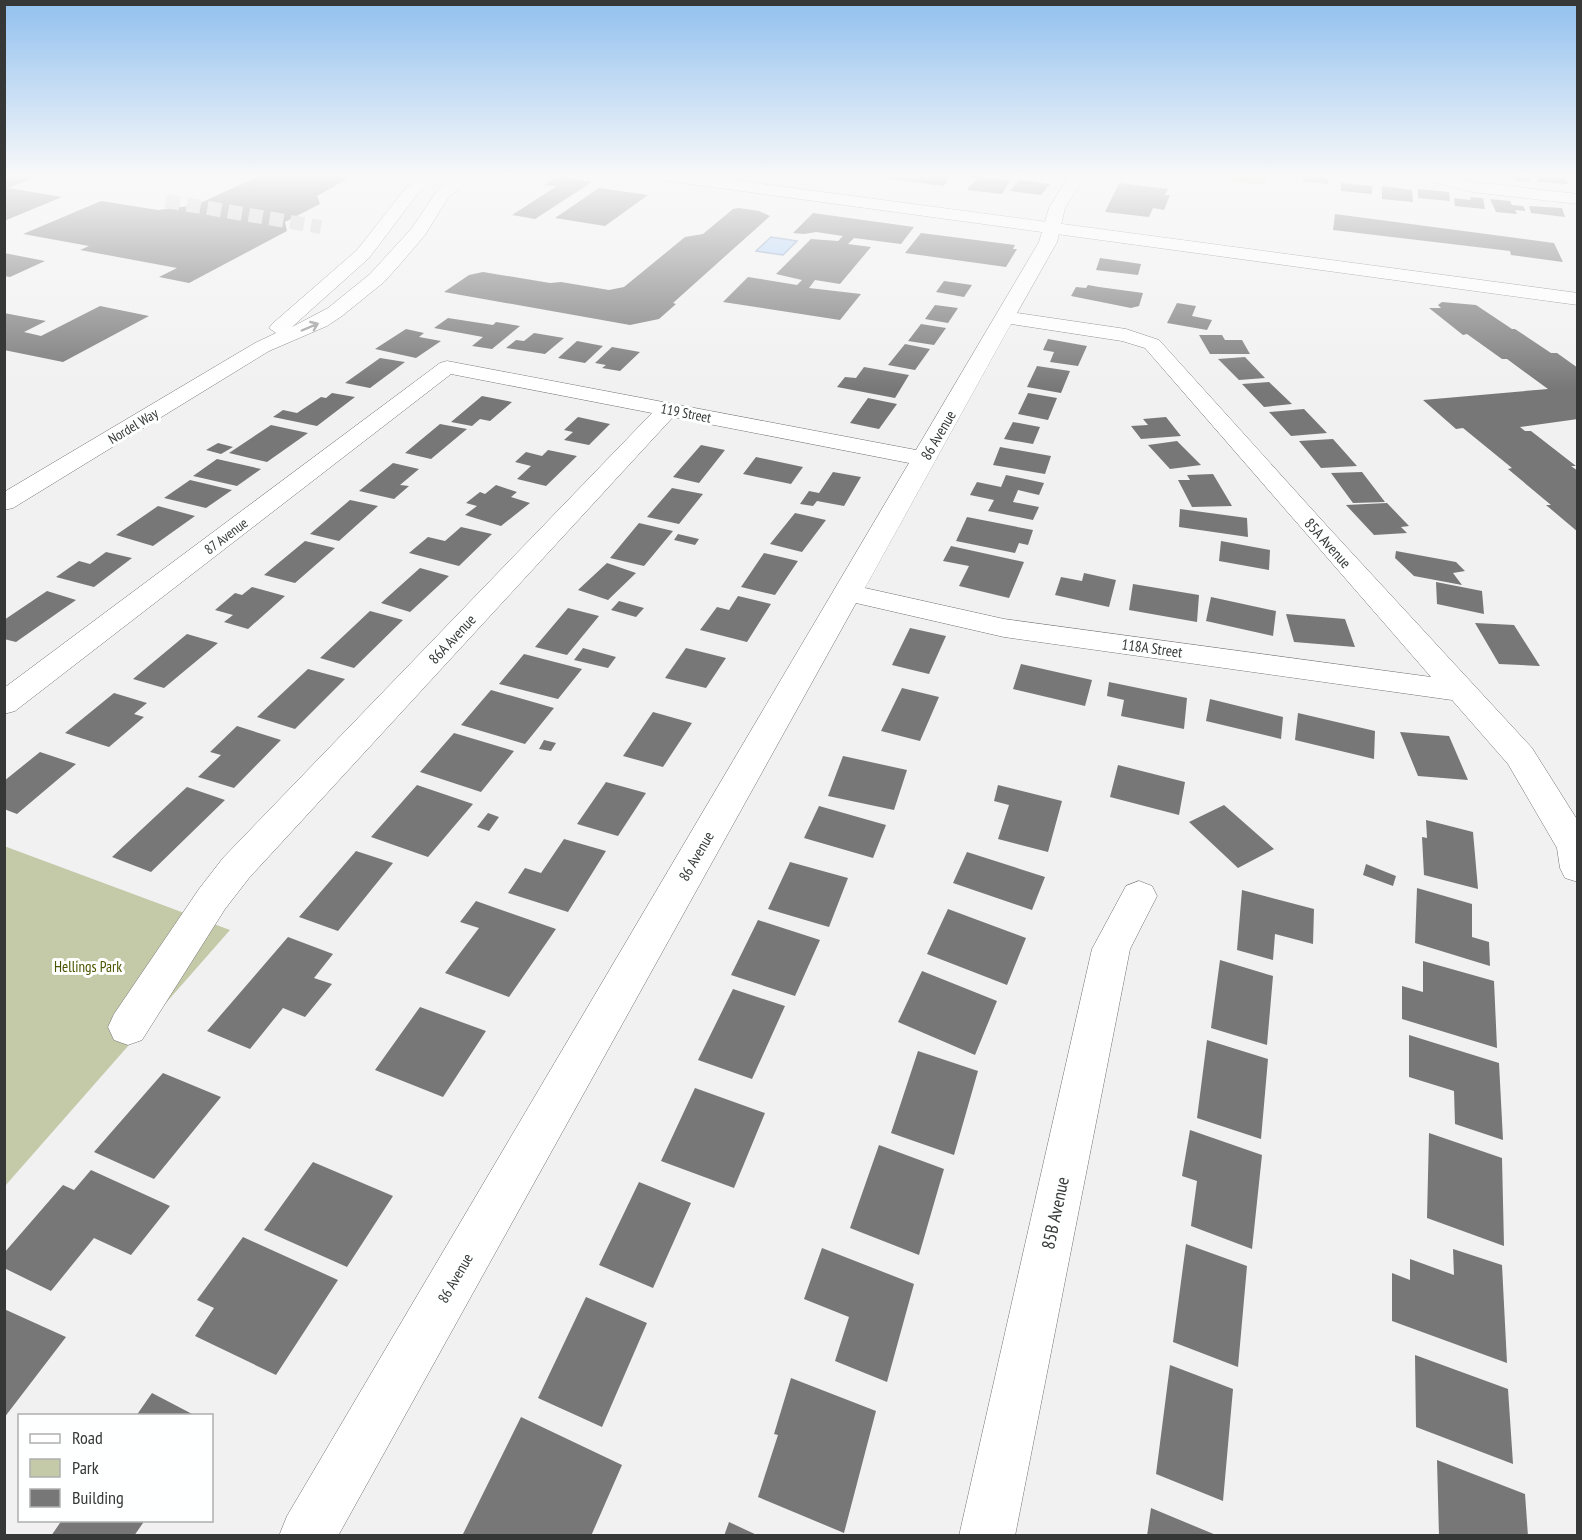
<svg xmlns="http://www.w3.org/2000/svg" width="1582" height="1540" font-family="'PT Sans Narrow',sans-serif">
<style>
.green{fill:#c4c9a8}
.water{fill:#b0d1fa;stroke:#8ba3c0;stroke-width:1.5}
.building{fill:#787777}
.lines{fill:none;stroke-linecap:round;stroke-linejoin:round}
.pedestrian-tunnel{stroke:#cccccd;stroke-width:14;stroke-dasharray:14 7;stroke-linecap:butt}
.minor-casing{stroke:#727273;stroke-width:1}
.secondary-casing{stroke:#727273;stroke-width:1}
.minor{fill:#fff;fill-rule:evenodd}
.secondary{fill:#fff;fill-rule:evenodd}
.oneway{stroke:#9a9b9b}
.labels{text-anchor:middle;dominant-baseline:central;stroke-width:6;stroke-linejoin:round;paint-order:stroke}
.far-street-label{font-size:14px;fill:#363737;stroke:#feffff}
.street-label{font-size:15px;fill:#363737;stroke:#feffff}
.park-label{font-size:15px;fill:#4e5500;stroke:#feffff}
.near-street-label{font-size:18px;fill:#363737;stroke:#feffff}
</style>
<rect width="100%" height="100%" fill="#f1f1f2"/>
<path class="green" d="M1171,174H1245L1267,177L1265,185Z
M4,846L230,930L5,1186H4Z"/>
<path class="water" d="M771,237L797,241L783,255L756,251Z"/>
<path class="building" d="M4,174H43L8,188L62,197L4,221Z
M263,174H347L349,178L317,196L320,204L285,222L287,231L189,283L159,277L177,268L80,250L89,246L23,234L101,201L158,210L196,205Z
M887,174H952L944,186L883,178Z
M1304,174L1329,175L1328,184L1303,181Z
M1498,174H1529L1530,182L1514,180V177Z
M1535,174L1565,175L1568,184L1538,182Z
M557,177L592,182L535,219L512,215L557,186L545,185Z
M978,177L1010,181L1002,194L967,190Z
M1019,180L1050,184L1041,195L1010,191Z
M1119,183L1168,189L1165,195H1170L1164,210L1153,208L1149,217L1105,212Z
M1341,183L1372,186V194L1341,191Z
M1382,186L1412,190L1413,202L1382,199Z
M599,188L648,195L605,226L555,218Z
M1418,189L1449,192L1450,201L1418,198Z
M1470,197L1483,198L1485,209L1455,206L1454,198L1471,200Z
M1490,199L1510,201L1512,205L1523,206L1526,211L1515,210L1517,214L1496,212Z
M1529,206L1562,208L1565,217L1531,213Z
M739,208L759,211L770,216L673,303L676,304L659,319L630,325L444,292L469,275L483,272L550,283L561,282L609,290L624,287L685,237L703,234L733,209Z
M813,213L914,227L901,244L854,238L848,244L871,247L840,284L815,280L809,288L861,294L840,320L723,302L748,277L797,285L802,280L776,274L811,239L838,241L843,236L816,232L804,234L793,233Z
M1335,214L1554,243L1563,262L1511,255L1510,251L1333,230Z
M921,233L1015,245L1013,249H1017L1006,267L905,253Z
M4,253L45,261L10,277L4,276Z
M1100,258L1141,264L1138,275L1096,270Z
M944,281L972,285L964,297L936,292Z
M1088,285L1099,287L1143,293L1139,306L1131,308L1071,296L1076,287L1086,288Z
M1442,302L1476,305L1512,329H1515L1551,353H1557L1578,368V419L1520,427L1525,431H1531L1576,466H1571L1578,471V532L1546,505H1551L1508,469L1512,468L1463,428L1456,429L1423,400L1548,389L1507,359H1502L1467,334L1463,335L1429,308H1441L1438,305Z
M1177,303L1196,306L1192,316L1212,320L1207,330L1167,323Z
M935,305L958,308L948,323L925,319Z
M100,306L149,316L63,362L4,350V313L46,321L24,332L41,336Z
M448,318L493,325L496,322L520,326L492,349L472,346L483,337L434,328Z
M921,324L946,328L934,345L908,341Z
M406,329L424,333L419,337L441,341L416,358L375,349Z
M534,333L564,338L545,354L506,348L516,340L524,341Z
M1199,335H1222L1225,340H1242L1250,354H1210Z
M1048,339L1087,346L1078,366L1050,362L1054,352L1043,350Z
M577,341L603,346L585,363L558,358Z
M905,344L930,349L915,370L888,365Z
M612,347L640,352L620,371L602,368L606,365L595,363Z
M1245,357L1265,378L1239,380L1218,359Z
M380,358L405,362L370,388L345,383Z
M1037,366L1070,371L1061,393L1027,387Z
M864,367L909,375L895,398L837,387L845,377L856,378Z
M1269,382L1292,404L1264,407L1242,384Z
M332,393L355,397L317,426L273,417L283,410L297,413L321,397L326,398Z
M1028,393L1057,398L1048,420L1018,414Z
M482,396L512,402L490,421L480,419L472,426L451,422Z
M868,398L897,404L879,429L850,423Z
M1304,409L1327,433L1291,436L1269,412Z
M578,417L610,424L589,445L564,440L573,432L564,430Z
M1166,417L1181,436L1141,439L1131,426L1148,425L1143,419Z
M1013,422L1040,427L1033,444L1004,439Z
M440,424L467,429L431,459L405,453Z
M271,425L308,433L267,462L229,453Z
M1333,439L1357,466L1321,468L1299,441Z
M1177,441L1201,465L1170,469L1148,445Z
M218,443L233,447L221,454L206,450Z
M701,445L725,450L699,483L673,477Z
M1000,447L1051,456L1045,474L993,465Z
M548,450L577,456L546,486L517,479L531,466L515,462L526,452L542,456Z
M756,457L803,467L791,484L743,474Z
M217,459L261,469L237,486L193,476Z
M393,463L419,469L400,485L409,486L394,499L359,491Z
M833,472L861,477L844,506L817,501L813,506L800,504L809,491L819,493Z
M1362,472L1385,502L1353,503L1331,473Z
M1213,474L1232,506L1192,507L1178,480H1190L1187,475Z
M1006,475L1044,483L1039,495L1018,490L1013,502L1039,507L1033,520L988,511L994,500L970,495L977,482L1001,487Z
M190,480L232,490L206,508L164,498Z
M496,485L517,492L511,497L530,503L501,526L465,515L477,506L466,503L480,492L485,494Z
M672,488L703,494L679,524L647,517Z
M350,500L378,506L339,541L310,534Z
M1387,503L1409,526L1401,527L1407,533L1374,535L1346,505Z
M158,506L195,516L153,546L116,535Z
M1180,509L1247,518L1248,537L1179,527Z
M795,513L826,520L802,552L770,544Z
M967,517L1033,530L1028,545L1019,543L1015,553L956,541Z
M639,523L673,531L644,566L610,558Z
M461,527L492,534L459,566L409,553L428,537L445,541Z
M678,534L699,539L695,545L674,540Z
M305,541L335,548L295,583L264,575Z
M1221,541L1270,550L1269,570L1219,561Z
M951,546L1024,562L1009,598L959,586L969,566L943,561Z
M1396,551L1456,562L1465,571L1453,573L1462,585L1414,576L1395,558Z
M106,552L132,558L94,587L56,577L79,561L90,564Z
M764,553L798,561L775,595L741,587Z
M607,563L636,573L608,600L578,590Z
M420,568L449,576L410,612L381,603Z
M1084,573L1116,580L1109,607L1055,595L1061,577L1082,581Z
M1436,582L1482,591L1484,614L1437,604Z
M1133,584L1199,595L1197,622L1129,610Z
M252,587L285,596L248,629L224,622L233,615L215,610L235,593L242,595Z
M47,591L76,600L16,642L4,639V620Z
M738,596L771,604L747,642L700,630L717,607L729,610Z
M1211,597L1276,611L1273,636L1206,621Z
M619,601L644,608L636,617L611,610Z
M568,608L599,616L567,655L535,647Z
M370,611L403,620L354,668L320,658Z
M1286,614L1345,619L1355,647L1294,642Z
M1475,623L1514,625L1540,666L1499,664Z
M910,628L946,636L929,674L892,665Z
M187,634L218,643L164,688L133,679Z
M583,648L616,657L608,668L574,660Z
M686,648L726,658L706,688L665,678Z
M524,654L582,669L558,699L499,684Z
M1021,664L1092,680L1085,706L1013,689Z
M308,669L345,679L295,729L257,717Z
M1109,682L1187,698L1184,729L1121,716L1124,700L1107,696Z
M902,688L939,697L920,741L881,731Z
M491,690L554,708L525,744L461,725Z
M114,693L147,703L134,714L144,717L109,747L65,733Z
M1210,699L1283,717L1281,739L1206,721Z
M653,712L692,723L663,767L623,756Z
M1298,713L1375,731L1374,759L1295,740Z
M237,726L281,740L234,788L198,777L221,755L210,752Z
M1400,732L1449,736L1468,780L1418,776Z
M454,733L514,751L481,792L420,772Z
M544,740L556,743L551,751L539,749Z
M40,752L76,764L17,814L4,809V781Z
M843,756L907,770L894,810L828,796Z
M1118,765L1185,782L1179,815L1110,797Z
M606,782L646,793L618,836L577,824Z
M417,785L473,804L428,857L371,837Z
M998,785L1062,801L1048,852L998,839L1009,805L994,801Z
M187,787L225,800L151,872L112,857Z
M1224,805L1274,849L1238,868L1189,822Z
M819,806L886,825L873,858L804,838Z
M488,813L499,817L489,831L477,827Z
M1426,820L1473,832L1478,889L1424,875L1422,837L1427,838Z
M564,839L606,851L568,912L508,893L525,868L541,873Z
M356,851L393,863L338,931L299,917Z
M967,852L1045,877L1032,910L953,883Z
M790,862L848,878L829,927L768,909Z
M1366,864L1396,876L1393,886L1363,875Z
M1417,888L1472,904V937L1489,942L1490,966L1415,943Z
M1242,890L1314,909L1313,944L1275,934L1273,960L1237,950Z
M476,901L556,929L509,997L445,973L479,928L460,922Z
M948,909L1026,938L1007,985L927,954Z
M758,920L820,940L795,996L731,975Z
M288,937L333,954L314,978L332,984L305,1017L283,1008L250,1049L207,1031Z
M1220,960L1273,976L1267,1045L1211,1028Z
M1423,961L1494,981L1497,1048L1402,1019V986L1423,992Z
M922,971L997,1001L975,1055L898,1022Z
M733,989L785,1006L752,1079L698,1060Z
M420,1007L486,1031L443,1097L375,1070Z
M1409,1035L1499,1063L1503,1140L1455,1124L1454,1091L1409,1077Z
M1207,1040L1268,1059L1261,1139L1197,1118Z
M918,1051L978,1071L954,1155L891,1133Z
M163,1073L221,1097L154,1179L94,1152Z
M695,1088L765,1113L734,1188L661,1161Z
M1190,1130L1262,1155L1252,1249L1191,1226L1197,1181L1182,1176Z
M1429,1133L1502,1158L1504,1246L1427,1218Z
M879,1145L944,1169L919,1255L850,1228Z
M313,1162L393,1196L347,1267L264,1230Z
M91,1170L170,1206L131,1255L94,1238L51,1291L4,1268V1253L63,1185L74,1190Z
M639,1182L691,1203L653,1288L599,1265Z
M243,1237L338,1280L276,1375L195,1336L214,1308L197,1300Z
M1186,1244L1247,1266L1238,1367L1173,1342Z
M822,1248L914,1284L887,1382L835,1361L849,1317L804,1299Z
M1453,1249L1502,1265L1507,1363L1392,1321V1273L1410,1280V1259L1454,1275Z
M586,1297L647,1323L602,1427L538,1398Z
M4,1309L66,1337L4,1418Z
M1415,1355L1508,1389L1513,1464L1416,1427Z
M1170,1365L1233,1389L1223,1501L1156,1474Z
M791,1378L876,1411L844,1533L758,1497L778,1435L774,1434Z
M152,1393L196,1416H136Z
M521,1417L622,1465L591,1536H462Z
M1437,1460L1525,1494L1528,1536H1439Z
M1151,1508L1216,1535V1536H1147Z
M62,1520H145L134,1536H51Z
M729,1522L759,1536H724Z"/>
<g class="lines">
<path class="pedestrian-tunnel" d="M166,201L321,227"/>
<defs>
<path id="minor" d="M1070,174H1086L1065,208L1057,242L1017,313L1126,329L1159,340L1327,526L1532,748L1578,821V882L1565,878L1560,868L1557,848L1508,764L1452,700L1004,637L856,603L338,1536H279L287,1516L909,463L673,417L249,878L225,909L142,1040L128,1045L114,1040L108,1027L114,1014L199,889L223,858L652,413L451,374L15,711L4,714V688L440,363L447,361L916,450L1039,242L1049,208ZM1011,324L1122,341L1145,348L1431,677L1004,619L865,588Z
M1373,174H1390L1382,179L1376,177Z
M1412,174H1439L1472,182L1578,194V204L1472,192L1415,177Z
M1139,881L1152,886L1157,896L1130,949L1015,1536H959L1092,949L1126,886Z"/>
<path id="secondary" d="M422,174H439L416,196L369,258L292,327L328,308L370,274L412,228L436,192L457,174H474L448,198L425,235L402,262L384,282L342,316L327,326L269,351L13,508L4,510V492L255,343L276,333L269,328L272,324L357,250L404,190Z
M645,174H688L1578,293V305L653,179Z"/>
</defs>
<use href="#minor" class="minor-casing"/>
<use href="#secondary" class="secondary-casing"/>
<use href="#minor" class="minor"/>
<use href="#secondary" class="secondary"/>
</g>
<defs><path id="oneway-shaft" d="M-6 0H5M1.5-3L5.5 0L1.5 3" fill="none" stroke-width="1.6" stroke-linecap="round" stroke-linejoin="round" transform="scale(1.5)"/></defs>
<use class="oneway" href="#oneway-shaft" transform="translate(310 327) rotate(-23)"/>
<linearGradient id="sky" x2="0" y2="1"><stop stop-color="#91c0ef"/><stop offset="0.45" stop-color="#f9f9f9"/><stop offset="1" stop-color="#f9f9f9" stop-opacity="0"/></linearGradient>
<rect width="1582" height="390" fill="url(#sky)"/>
<g class="labels">
<g class="far-street-label">
<text transform="translate(686 413) rotate(11)">119 Street</text>
<text transform="translate(133 426) rotate(-31)">Nordel Way</text>
<text transform="translate(226 536) rotate(-37)">87 Avenue</text>
</g>
<g class="street-label">
<text transform="translate(938 435) rotate(-60)">86 Avenue</text>
<text transform="translate(1328 543) rotate(48)">85A Avenue</text>
<text transform="translate(452 639) rotate(-47)">86A Avenue</text>
<text transform="translate(1152 648) rotate(8)">118A Street</text>
<text transform="translate(696 856) rotate(-60)">86 Avenue</text>
<text transform="translate(455 1278) rotate(-60)">86 Avenue</text>
</g>
<g class="park-label">
<text x="88" y="966">Hellings Park</text>
</g>
<g class="near-street-label">
<text transform="translate(1055 1213) rotate(-78)">85B Avenue</text>
</g>
</g>
<rect width="1582" height="1540" fill="none" stroke="#363737" stroke-width="12"/>
<rect x="18" y="1414" width="195" height="108" fill="#feffff" stroke="#aeafaf" stroke-width="1.5"/>
<rect x="30" y="1434" width="30" height="9" fill="#ffffff" stroke="#aeafaf" stroke-width="1.5"/>
<text x="72" y="1444" font-size="18" fill="#363737">Road</text>
<rect x="30" y="1459" width="30" height="18" fill="#c4c9a8" stroke="#aeafaf" stroke-width="1.5"/>
<text x="72" y="1474" font-size="18" fill="#363737">Park</text>
<rect x="30" y="1489" width="30" height="18" fill="#787777" stroke="#aeafaf" stroke-width="1.5"/>
<text x="72" y="1504" font-size="18" fill="#363737">Building</text>
</svg>
